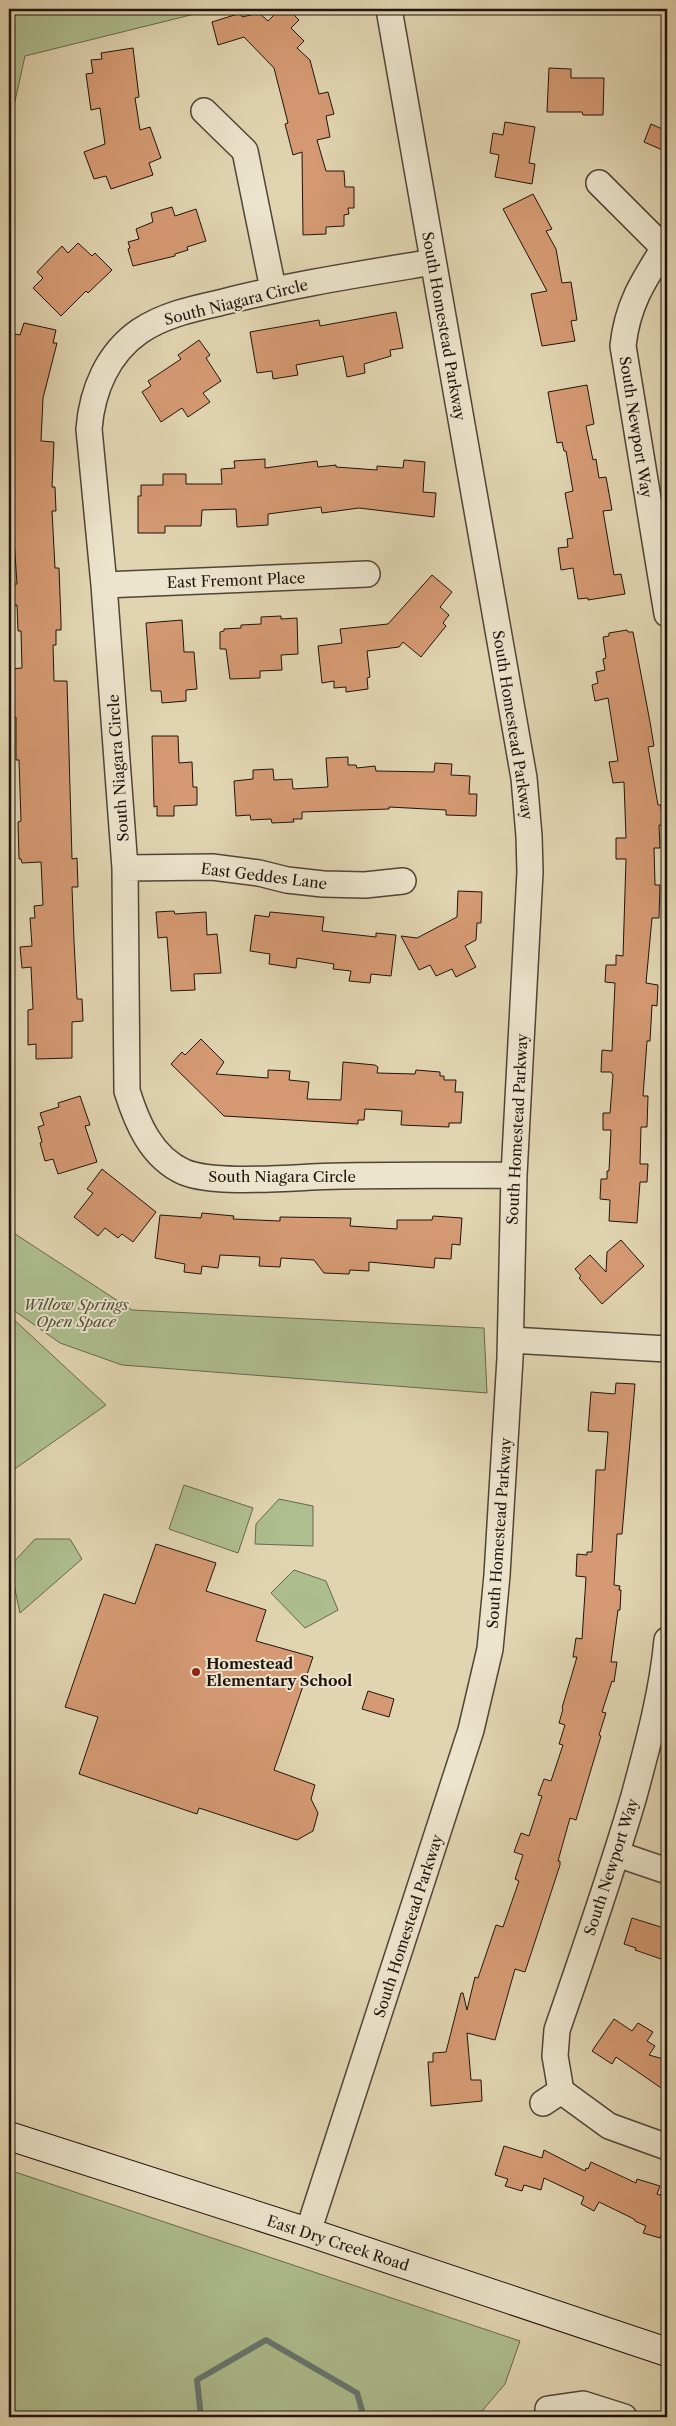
<svg xmlns="http://www.w3.org/2000/svg" width="676" height="2426" font-family="'Libre Caslon Text',serif">
<style>
.green{fill:#aebe8f;stroke:#66684e}
.lines{fill:none;stroke-linecap:round;stroke-linejoin:round}
.stream{stroke:#65766f;stroke-width:6}
.building{fill:#d59a73;stroke:#1f130e}
.minor-casing{stroke:#504437;stroke-width:28}
.secondary-casing{stroke:#1f130e;stroke-width:30}
.minor{stroke:#ece4cc;stroke-width:25}
.secondary{stroke:#ece4cc;stroke-width:28}
.poi-dot{fill:#8f2418;stroke:#ece4cc;stroke-width:2}
.labels{text-anchor:middle;dominant-baseline:central;stroke-width:4;stroke-linejoin:round;paint-order:stroke}
.street-label{font-size:15px;fill:#1f130e;stroke:#ece4cc}
.park-label{font-size:15px;font-style:italic;fill:#514f3b;stroke:#ece4cc}
.poi-label{font-size:15px;font-weight:bold;fill:#1f130e;stroke:#ece4cc;text-anchor:start}
</style>
<rect width="100%" height="100%" fill="#e1d5b1"/>
<filter id="stains"><feTurbulence type="fractalNoise" baseFrequency=".004" numOctaves="4"/><feColorMatrix values="0 0 0 0 .2 0 0 0 0 .09 0 0 0 0 .02 0 0 0 .5 -.17"/></filter>
<radialGradient id="worn" r=".72"><stop offset=".6" stop-color="#630" stop-opacity="0"/><stop offset="1" stop-color="#630" stop-opacity=".3"/></radialGradient>
<path class="green" d="M9,9H215L25,56L9,128Z
M9,1230L132,1310L484,1328L487,1393L122,1365L60,1343L9,1307Z
M9,1315L106,1405L9,1473Z
M184,1485L253,1508L238,1553L169,1529Z
M279,1499L313,1506V1546L255,1544L256,1524Z
M35,1539H70L82,1559L20,1613L10,1566Z
M294,1570L326,1581L338,1610L305,1628L271,1593Z
M9,2170L520,2341L505,2384L477,2417H9Z"/>
<g class="lines">
<path class="stream" d="M201,2417L197,2380L266,2340L357,2393L364,2417"/>
</g>
<path class="building" d="M280,9H288L299,20L291,28L304,41L297,48L310,60L319,94L328,92L334,114L326,116L330,137L317,140L326,171H344L345,187H354V208H348L349,214L344,215V226L326,227V234L303,235L302,152L293,155L285,124L288,123L274,68L244,37L218,45L212,22L241,13L242,17L259,13L268,21Z
M133,48L139,97L135,98L140,130L150,127L161,158L149,163L153,175L111,189L106,176L94,179L84,152L105,144L100,108L91,110L86,74L93,73L91,60L102,59L101,53Z
M549,68L571,69V78H604L603,115H583L582,112H547Z
M505,122L535,127L529,163L535,164L532,184L495,177L499,155L490,153L493,133L503,135Z
M651,124L667,131V152L644,142Z
M533,194L552,229L546,231L556,249L562,283L571,282L577,320L571,321L575,341L542,346L531,294L547,291L503,209Z
M172,207L175,216L196,209L206,241L187,247L188,250L175,254V256L133,266L128,249L130,248L128,242L139,239L136,229L153,222L151,213Z
M78,243L92,256L95,253L112,270L88,293L86,291L61,316L33,288L43,278L37,272L62,246L68,253Z
M396,312L403,348L390,350L391,356L364,364L365,373L347,377L343,356L296,365L298,375L273,379L272,371L257,373L250,332L319,320L320,326Z
M24,323L56,330L53,343H57L43,398L41,441L54,442L52,487H55L56,511H52L55,568H59L61,622V630H56V645H53L54,681H67L72,859L77,858L78,887H72L74,941L77,999H82L83,1021L72,1022V1058L36,1059V1044L28,1045V1010L33,1009L31,967L22,968L20,947L32,946L30,918H35L34,906L43,905L41,862L22,863L21,859H19L18,822L21,821L19,760H16V717L9,716V669L22,668L21,631H18L17,605H9V584H17L14,539L9,540V506L12,505L11,450H9V352L15,334L20,335Z
M199,340L210,355L206,358L221,381L203,393L210,402L188,417L182,408L161,422L142,392L151,386L148,381L181,359L178,355Z
M587,385L594,424L586,426L593,460L596,459L599,478L606,477L612,510L603,511L614,575L621,574L625,594L588,600V598L578,599L573,568L561,570L558,548L568,547L567,539L573,538L565,493L573,491L566,451H564L562,442L557,443L548,392Z
M265,459V468L317,461L318,467L336,465V467L377,470V466L403,468L404,460L425,462L423,492L436,493L434,517L359,508L322,513L321,507L268,514V525L237,527L236,509L202,510L201,526H165V533H138V496H141V485H163V474H186V484H222L221,469L235,468L234,461Z
M432,575L452,592L440,607L449,615L443,623L446,626L421,657L403,642L399,647L367,651L370,677L367,678L368,689L346,692V687L334,688V681L322,683L318,646L342,643L340,629L388,624Z
M281,616V619L297,618L298,654L281,655L282,670L260,671V678L230,679L226,649H220V632L224,631V629L241,628V625L261,624V617Z
M182,620L184,652H194L197,689L186,690V701L162,703L161,691H151L146,623Z
M627,630L628,632H633L650,722L654,746L648,747L658,805H661L662,825H659L660,848H654L655,885H660L659,918H652L646,983L658,985L657,1006L652,1005L650,1041H647L643,1096H648L647,1127H641L640,1164H648L647,1182H640L637,1223L609,1221L610,1200L600,1199L601,1179H607V1171H609L611,1130H603V1113H610L613,1075L611,1072H601L602,1050L612,1051L615,983L605,982L606,965H616V955L623,956L626,859H616V838H626L624,782L613,783L609,762L618,761L608,698L595,701L592,685L598,683L596,672L605,670L603,659L606,658L603,637L609,636V633Z
M152,736H178L179,763L192,762L193,787H197V805L174,806V816H157V806L154,807Z
M348,757V765H356L357,768L375,766L376,771L434,772L435,763L452,764L451,775L470,776L469,794H477L476,816L446,815V810L389,807V809L302,812V819H293L294,822L272,823L271,819L251,820L250,815L236,816L234,781L253,779V770L273,769L274,780L292,779L293,789L328,787L326,758Z
M458,891L482,892L481,923H477L476,940L465,946L476,967L456,977L452,969L436,976L430,965L419,970L401,936L417,938L457,917Z
M174,911L175,914L206,912L207,935L217,934L221,973L194,974L195,990L171,991L167,937L158,938L156,912Z
M270,912L324,917L322,931L376,937V933L396,935L391,976L371,974L370,983L349,981L351,971L333,969L334,964L297,958L296,968L269,964L270,954L250,951L255,915L269,917Z
M201,1039L224,1062L216,1074L268,1078V1070L290,1071L289,1080L309,1082L307,1099L341,1100L343,1062L375,1065L378,1067L377,1073L415,1074L416,1070L440,1072V1076H444V1080H456L455,1092H463L461,1123H449V1127L401,1125L402,1111L365,1109L364,1120H358V1124L224,1116L171,1064L182,1052L185,1055Z
M80,1096L90,1125L85,1126L97,1162L58,1174L53,1159L45,1161L40,1143L42,1142L38,1127L44,1125L40,1113L59,1107L58,1103Z
M102,1169L156,1212L133,1242L122,1234L118,1238L105,1228L98,1236L74,1217L93,1193L87,1189Z
M202,1213L234,1216L233,1219L280,1221V1217L351,1218L350,1226L397,1229V1220H432L433,1216L462,1218L460,1245L452,1244L451,1259L435,1258L434,1268L369,1262V1271L350,1270L349,1274L324,1273L314,1260L281,1258L280,1267L259,1266L260,1257L220,1255L218,1268L202,1266L201,1274L184,1272L185,1264L155,1258L160,1215L201,1218Z
M621,1240L644,1266L602,1304L579,1278L581,1276L575,1269L590,1255L606,1272L607,1252Z
M616,1383L635,1384L622,1534H617L614,1585L620,1586L619,1590H621L620,1610H618L611,1662H617L614,1682L612,1681L602,1712L606,1713L599,1735L601,1736L576,1820L570,1818L558,1861H560V1865L525,1972L515,1969L495,2040L467,2033L471,2080H481L482,2101L431,2106L428,2062H433V2053L446,2052L461,1993H463L467,2010L475,1977L478,1978L496,1925L503,1927L519,1881L515,1879L523,1855L514,1852L521,1833L529,1836L542,1796L538,1795L544,1779L551,1781L563,1745L559,1744L565,1725L559,1723L563,1709L562,1708L577,1657H573L576,1638L582,1639L586,1577L576,1576L577,1554L587,1555V1552H592L596,1470H605L608,1432L588,1431L591,1392L615,1394Z
M156,1544L216,1563L206,1591L266,1610L256,1641L313,1657L274,1770L315,1785L311,1799L318,1813L313,1831L297,1840L199,1808L197,1814L79,1774L98,1717L65,1707L104,1594L135,1604Z
M368,1691L394,1699L389,1717L362,1709Z
M632,1918L667,1929V1961L635,1950L636,1948L624,1944Z
M614,2019L632,2031L638,2023L653,2032L647,2041L655,2046L649,2055L667,2060V2092L616,2057L612,2064L592,2051Z
M504,2146L542,2158L544,2150L585,2171L586,2168L588,2169L591,2162L636,2183L637,2179L660,2186L657,2194L667,2197V2230L663,2229L660,2238L643,2233L646,2226L635,2221L634,2219L599,2202L594,2211L581,2204L584,2197L544,2178L541,2190L524,2185L522,2191L505,2186L508,2179L495,2175Z"/>
<g class="lines">
<defs>
<path id="minor" d="M204,111L245,151L273,289
M599,183L664,248
M667,246L664,248C643,281 627,306 623,346L667,614
M433,262C361,274 289,285 219,303C192,309 164,315 140,331C108,353 92,390 89,429L104,585L125,868L127,1091C137,1123 151,1157 184,1172C217,1186 304,1176 343,1176C400,1175 457,1175 514,1175
M104,585L367,574
M125,868L212,867L259,873L287,880L323,884L365,885L403,881
M511,1340L667,1349
M667,1640C662,1694 648,1744 634,1796C611,1875 584,1952 557,2030L555,2056L561,2091L609,2126L667,2147
M617,1854L667,1871
M543,2103L561,2091
M308,2232L471,1730L490,1649L497,1575L510,1358L514,1175L530,872L529,836L524,778L389,9
M548,2409L583,2404L624,2417"/>
<path id="secondary" d="M9,2136L308,2232L667,2352"/>
</defs>
<use href="#minor" class="minor-casing"/>
<use href="#secondary" class="secondary-casing"/>
<use href="#minor" class="minor"/>
<use href="#secondary" class="secondary"/>
</g>
<circle class="poi-dot" cx="196" cy="1672" r="5"/>
<g class="labels">
<g class="street-label">
<text transform="translate(236 302) rotate(-14)">South Niagara Circle</text>
<text transform="translate(444 326) rotate(80)">South Homestead Parkway</text>
<text transform="translate(636 427) rotate(81)">South Newport Way</text>
<text transform="translate(236 580) rotate(-2)">East Fremont Place</text>
<text transform="translate(513 725) rotate(81)">South Homestead Parkway</text>
<text transform="translate(118 768) rotate(-94)">South Niagara Circle</text>
<text transform="translate(264 876) rotate(7)">East Geddes Lane</text>
<text transform="translate(517 1129) rotate(-87)">South Homestead Parkway</text>
<text x="282" y="1176">South Niagara Circle</text>
<text transform="translate(499 1533) rotate(-86)">South Homestead Parkway</text>
<text transform="translate(611 1867) rotate(-72)">South Newport Way</text>
<text transform="translate(408 1926) rotate(-72)">South Homestead Parkway</text>
<text transform="translate(338 2243) rotate(18)">East Dry Creek Road</text>
</g>
<g class="park-label">
<text x="76" y="1304">Willow Springs<tspan x="76" dy="17">Open Space</tspan></text>
</g>
<g class="poi-label">
<text x="206" y="1663">Homestead<tspan x="206" dy="17">Elementary School</tspan></text>
</g>
</g>
<rect width="676" height="2426" fill="none" stroke="#e1d5b1" stroke-width="30"/>
<rect x="10" y="10" width="656" height="2406" fill="none" stroke="#1f130e" stroke-width="2.5"/>
<rect x="15" y="15" width="646" height="2396" fill="none" stroke="#1f130e"/>
<rect width="100%" height="100%" filter="url(#stains)"/>
<rect width="100%" height="100%" fill="url(#worn)"/>
</svg>
